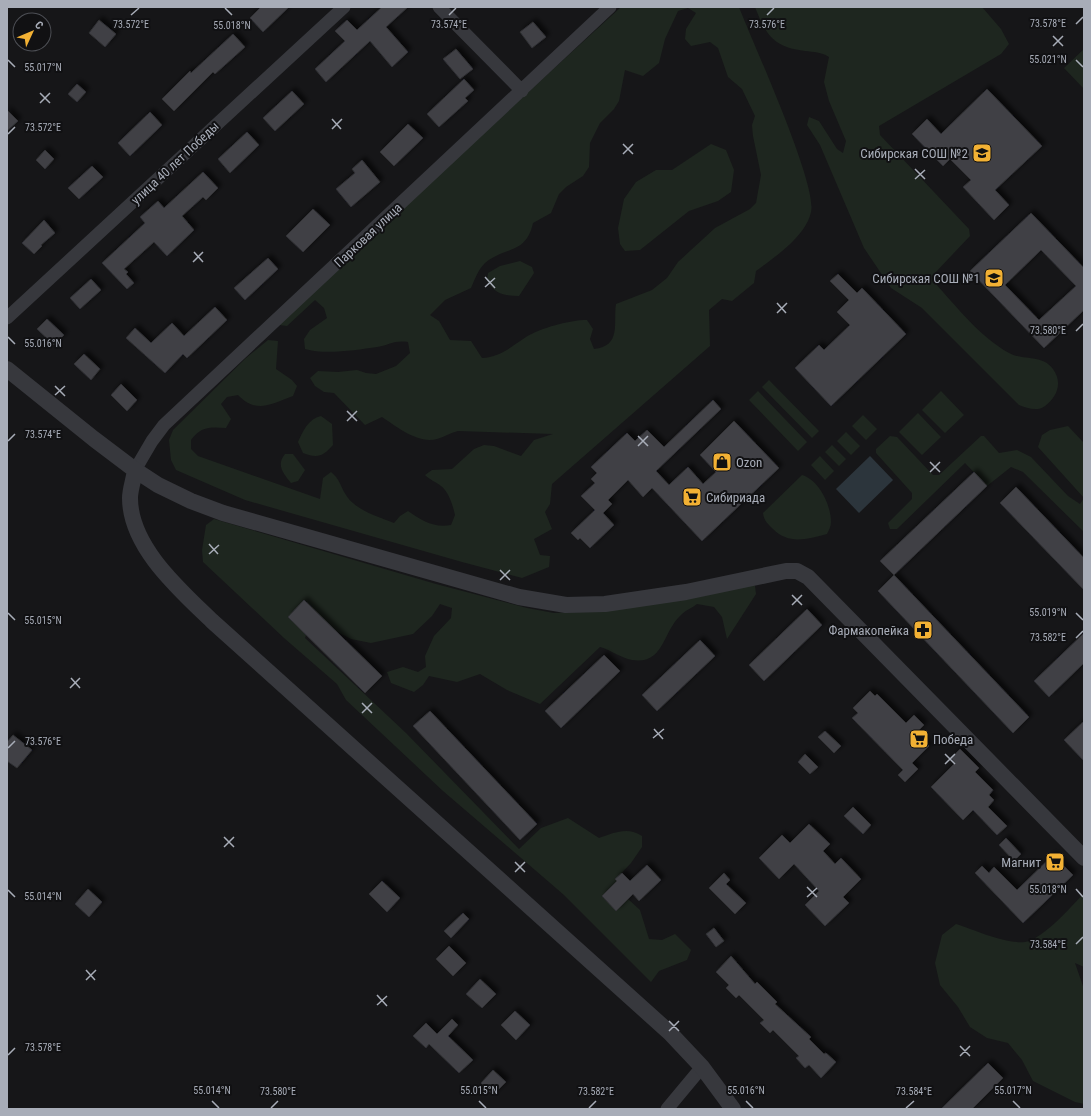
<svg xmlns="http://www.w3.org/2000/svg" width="1091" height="1116" font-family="'Roboto Condensed',sans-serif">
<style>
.green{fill:#1e261f;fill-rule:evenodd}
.water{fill:#2c353c}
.building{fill:#404145;stroke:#303034;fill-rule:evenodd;filter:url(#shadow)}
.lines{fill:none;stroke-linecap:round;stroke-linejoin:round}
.minor{stroke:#37383d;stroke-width:13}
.tertiary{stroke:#37383d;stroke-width:16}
.ticks{fill:none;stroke:#a8adb8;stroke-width:1.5}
.labels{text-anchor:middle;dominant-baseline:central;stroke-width:4;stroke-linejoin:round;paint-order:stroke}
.poi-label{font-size:13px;fill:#a8adb8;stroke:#111113;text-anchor:end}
.street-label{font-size:13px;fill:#a8adb8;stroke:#111113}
.ticks-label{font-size:10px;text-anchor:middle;fill:#a8adb8;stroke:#111113;stroke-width:4;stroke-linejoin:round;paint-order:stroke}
</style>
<defs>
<filter id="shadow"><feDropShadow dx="3.5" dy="-3.5" stdDeviation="2" flood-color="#0009"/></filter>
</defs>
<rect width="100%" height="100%" fill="#161618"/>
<path class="green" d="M621,7H739C752,41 818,185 811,212C806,236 775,257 756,271L754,283L732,301L722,299L709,310L710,346L552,484L550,504L545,512L552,529L534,539L540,555L550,556L549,567L522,578L462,562L245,500L176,470L171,460L169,440L173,430L246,358L268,340L278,341L276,369L292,380L297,386L293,396C271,404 256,414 238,395L227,397L221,404L231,419L226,428C211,427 201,426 191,440V449L198,456L320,499L323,478L331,472C340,479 340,486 346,495C355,510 379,517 394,523L400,516L408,511C422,521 434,528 451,525L455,515C453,506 449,492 441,486C436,482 430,480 425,475L432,470L452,469L474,449L484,445L494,446L521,456L534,440L553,434L458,431C450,433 444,437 437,439C418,444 397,427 382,417L365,425L334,393L324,392L315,386L310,378L318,371L338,372L357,370L366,373L376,374L396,366L410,353L408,342C394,340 390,345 377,347C356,350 325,355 305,349L304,339L310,330L327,318L324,308L315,300L287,326L279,325L286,314ZM688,8L696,13L686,29L685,39L691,46L710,42L718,48L728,77L742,89L755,116L752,125L753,136L761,175L756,203L750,209L715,228L678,262L667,278L652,290L616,304C613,323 622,346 594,349L590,339L593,329L587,320C569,320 541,328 526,337C511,347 500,357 482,358L471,341L450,340L439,321L430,315L445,300L471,288C475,279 478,270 485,263C505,246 526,255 533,223L551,213L559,194L566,187L583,176L589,167L590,143L600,123L614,109L619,101L625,70L643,76L659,63L665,39L678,11Z
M755,7H982L1001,29L1009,44L1001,54L879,126L880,135L969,229L970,236L934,274V282C957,307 979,336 1009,353C1023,361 1042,354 1053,369C1063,383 1057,397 1045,406C1037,412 1027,408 1019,405L922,308L891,288L864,248L820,145L807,125L809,117L819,121L837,149L843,153L846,141L829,101L824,82L829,57C821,52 814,52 805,51C773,47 766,35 755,7Z
M1084,49V89L1064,68Z
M711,144L726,150L734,170L731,192L718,201L689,211L640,250L625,251L620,244L618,228L624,199L636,182L656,170H672Z
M520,261L532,267L534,273L519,296C505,296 495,294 487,281L488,273L500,266Z
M769,380L819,431L812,438L762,387Z
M758,391L807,442L798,451L749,400Z
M941,391L964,415L945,433L922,410Z
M918,413L941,437L922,455L899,432Z
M863,415L877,429L866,440L852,426Z
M321,416L332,424L333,445C323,456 318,459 303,453L298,442C303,431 308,419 321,416Z
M1068,426L1084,443V498L1038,447L1042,435L1050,430Z
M846,432L860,446L851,455L837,441Z
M890,436L897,437L933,475H939L981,436H984L999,453L1017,450L1031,457L1068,496L1080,504L1084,498V532L1023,472L1011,467L987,486L965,463L897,529H890L888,523L912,499V493L876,453V449Z
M832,445L846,459L839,466L825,452Z
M285,454H293L305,470L298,481L291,483C283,473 276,465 285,454Z
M820,456L834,471L825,480L811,465Z
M802,475C819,480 831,505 831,522C831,526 829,530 827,534C807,539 789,545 773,529C768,524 764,521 763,513Z
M214,519L436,584L527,608L554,613L603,611L752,583L755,586L756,594L727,639L722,617L714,607L697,604C692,608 686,610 682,614C662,631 665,665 632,660C621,658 611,650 600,647L540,704L507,690L480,674L457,682L429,676L423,685L414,692L391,683L387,672L403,667L418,672L426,667L425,656L434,636L451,618L452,608L440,604L432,616L413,634L371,643L351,639L326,626L308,629L305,638L406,733L519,849L541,828L568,818L599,838C613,833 628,826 642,836V847L631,863L616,879L617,881L602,896L616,911L628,899L640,910L649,939L662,940L675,934L691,950L687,960L659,971L651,982L564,895L443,791L346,700L337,684L284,638L203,562L202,550L206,525Z
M1084,893V967L1075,963L1084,989V1104L1075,1102L1033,1081L1022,1060L1008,1043L987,1038L970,1027L958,1007L940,985L935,963L942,935L956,924C975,930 1005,944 1025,942C1042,940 1072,906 1084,893Z"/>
<path class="water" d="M870,456L893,480L859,513L836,489Z"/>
<path class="building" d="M261,7H289L263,32L250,18Z
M382,7H408L386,27L408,52L392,67L370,41L326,82L315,69L345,41L335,31L347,20L357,30Z
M99,20L116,34L105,47L89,33Z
M533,22L546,37L532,48L520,32Z
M233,34L245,47L215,74L213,72L174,111L162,99L190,71L191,73Z
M456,49L473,69L460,79L443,59Z
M464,79L474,90L465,98L468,101L439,127L427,114Z
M77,84L86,92L77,102L68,94Z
M987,89L1042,146L995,190L1009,205L994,220L963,187L971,180L950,159L943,166L912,134L927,119L941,134Z
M292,91L304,104L275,131L263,118Z
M7,110L18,121L7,131Z
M150,112L162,125L130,156L118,143Z
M408,124L423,138L394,166L380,152Z
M247,132L259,145L230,173L218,159Z
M45,150L54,159L45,169L36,160Z
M362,160L380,182L351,207L336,189L355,173L352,169Z
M92,166L103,177L79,199L68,188Z
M203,172L218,188L206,200L203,197L182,216L194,230L167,256L154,242L124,269L128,272L126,274L134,283L127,289L102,263L145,223L140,217L158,201L164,208Z
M313,209L330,225L303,252L286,236Z
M1031,213L1084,268V310L1044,348L970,271ZM1041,250L1076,286L1039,320L1005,285Z
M44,220L55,233L41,245L42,246L34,254L22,243Z
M268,258L278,269L245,300L234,288Z
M838,274L857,293L862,288L906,334L831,406L795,368L819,345L824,350L850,325L837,312L849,300L830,281Z
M91,279L101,290L80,309L70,298Z
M215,307L227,320L187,358L183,354L165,373L126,338L135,328L151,343L172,323L184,336Z
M47,319L64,335L54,345L37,329Z
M84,354L100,369L91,380L74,364Z
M121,384L137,400L127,411L111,395Z
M713,400L721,409L656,471L669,485L688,467L703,484L716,472L700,455L734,421L779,468L702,541L652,488L643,497L628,480L608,500L612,504L603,513L614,525L590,548L580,538L578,540L571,533L595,510L581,496L595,483L591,479L597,473L591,467L627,433L635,441L647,430L664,447Z
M974,472L987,486L894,575L880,561Z
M1016,487L1084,558V590L1000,503Z
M894,575L1029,717L1013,733L878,591Z
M304,600L382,676L365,693L288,617Z
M807,609L822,625L764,681L749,665Z
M1084,633V663L1049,697L1034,681Z
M700,640L715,656L657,711L642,695Z
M604,655L620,671L561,728L545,711Z
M870,691L875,696L877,694L906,723L914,715L924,725L916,733L929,746L912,763L918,769L905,782L898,775L903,770L852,718L858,713L853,708Z
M430,711L537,824L520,840L413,726Z
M1084,721V761L1064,740Z
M825,731L841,746L834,753L818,737Z
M13,735L32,750L17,768L7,761V742Z
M960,749L979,768L975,772L993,790L989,795L994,800L988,807L1007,826L997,835L973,810L963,820L931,787L955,763L951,758Z
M805,754L818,767L810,774L798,762Z
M853,807L871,825L863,834L844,816Z
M809,824L830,844L823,851L835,864L841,858L861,879L843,897L849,903L825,926L805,905L819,891L794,864L779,879L759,858L782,835L790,843Z
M1006,838L1021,854L1014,861L999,845Z
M1053,855L1073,875L1023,923L975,873L982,866L989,873L994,867L1017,890Z
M647,865L661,880L639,901L633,894L616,911L602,896L617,881L615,879L622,873L630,881Z
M724,873L730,880L726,884L746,903L735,914L709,888Z
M382,881L400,898L387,912L369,894Z
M88,889L102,902L89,917L75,904Z
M463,913L469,919L451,938L444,931Z
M714,928L724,941L716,947L706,934Z
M449,946L466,963L453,976L436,959Z
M731,956L755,984L757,982L777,1002L775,1004L811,1037L809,1039L824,1054L826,1053L836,1062L821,1078L809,1065L805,1068L796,1058L799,1056L773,1030L770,1033L760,1023L764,1020L739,995L736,998L726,988L729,985L716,972Z
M480,979L496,994L482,1008L466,994Z
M515,1011L530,1025L516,1040L501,1025Z
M452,1019L458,1025L448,1036L473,1060L459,1073L429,1044L426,1048L413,1036L426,1023L437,1034Z
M988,1063L1003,1078L972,1109H941Z
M493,1070L506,1082L493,1095L481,1083Z"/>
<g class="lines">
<path class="minor" d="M439,7L522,91
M7,318L344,7
M135,470L152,441L164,425L610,7
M667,1109L702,1067"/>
<path class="tertiary" d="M7,369L94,439L135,470L158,485L191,501L223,513L519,597L566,605L605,604L686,592L786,571H797L808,577L1084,858
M135,470C134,479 130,489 130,498C130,547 180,590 212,621L670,1033L702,1067L733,1109"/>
</g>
<path class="ticks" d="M225,8L232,15M131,15L139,8M449,15L456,8M767,15L774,8M1076,24L1083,17M1053,36L1063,46M1053,46L1063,36M8,60L15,67M1076,60L1083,67M40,93L50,103M40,103L50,93M332,119L341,129M332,129L342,119M8,134L15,127M623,144L633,154M623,154L633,144M915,169L925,179M915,179L925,170M194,252L203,262M193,262L203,252M485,277L495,288M485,287L495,278M777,303L786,313M777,313L787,303M1076,331L1083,324M8,337L15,344M55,386L65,396M55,395L65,386M347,411L357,421M347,421L357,411M638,436L648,446M8,441L15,434M638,446L648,436M930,462L940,472M930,472L940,462M209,544L218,554M209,554L219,545M500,570L510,580M500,580L510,570M792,595L802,605M792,605L802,595M8,613L15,620M1076,613L1083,620M1076,638L1083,631M71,678L80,688M70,688L80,678M362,703L372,713M362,713L372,703M654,729L663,739M653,738L664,729M8,748L15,741M945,754L955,764M945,764L955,754M224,837L234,847M224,847L234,837M515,862L525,872M515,872L525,862M807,887L817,897M1076,889L1083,897M8,890L15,897M807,897L817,888M1076,944L1083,937M86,970L95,980M86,980L96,970M377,995L387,1006M377,1005L387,996M669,1021L679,1031M669,1031L679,1021M960,1046L970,1056M8,1055L15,1048M960,1056L970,1046M212,1101L219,1108M479,1101L486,1108M746,1101L753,1108M1013,1101L1020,1108M271,1108L278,1101M589,1108L596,1101M906,1108L914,1101"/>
<defs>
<symbol id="school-square" viewBox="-11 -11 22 22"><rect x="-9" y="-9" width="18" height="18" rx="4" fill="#f2b134" stroke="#111113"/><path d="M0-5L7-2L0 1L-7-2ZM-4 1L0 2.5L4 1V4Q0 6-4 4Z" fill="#111"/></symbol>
<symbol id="shop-square" viewBox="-11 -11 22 22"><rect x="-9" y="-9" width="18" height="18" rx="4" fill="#f2b134" stroke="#111113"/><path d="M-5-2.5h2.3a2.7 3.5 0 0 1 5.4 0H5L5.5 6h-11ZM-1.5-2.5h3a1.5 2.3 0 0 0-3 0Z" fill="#111"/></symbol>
<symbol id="supermarket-square" viewBox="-11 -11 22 22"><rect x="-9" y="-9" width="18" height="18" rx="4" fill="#f2b134" stroke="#111113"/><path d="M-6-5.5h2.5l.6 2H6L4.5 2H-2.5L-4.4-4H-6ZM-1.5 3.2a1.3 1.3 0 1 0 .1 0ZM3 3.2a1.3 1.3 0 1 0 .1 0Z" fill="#111"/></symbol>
<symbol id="pharmacy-square" viewBox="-11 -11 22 22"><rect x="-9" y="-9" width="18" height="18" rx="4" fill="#f2b134" stroke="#111113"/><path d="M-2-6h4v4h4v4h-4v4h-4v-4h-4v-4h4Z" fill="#111"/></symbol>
</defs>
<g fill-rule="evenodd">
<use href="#school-square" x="971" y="142" width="22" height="22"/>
<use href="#school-square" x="983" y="267" width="22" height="22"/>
<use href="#shop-square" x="711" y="451" width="22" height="22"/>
<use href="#supermarket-square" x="681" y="486" width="22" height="22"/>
<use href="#pharmacy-square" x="912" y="619" width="22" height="22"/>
<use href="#supermarket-square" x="908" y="728" width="22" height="22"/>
<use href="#supermarket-square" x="1044" y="851" width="22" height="22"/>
</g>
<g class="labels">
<g class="poi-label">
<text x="968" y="153">Сибирская СОШ №2</text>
<text x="980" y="278">Сибирская СОШ №1</text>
<text x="736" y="462" text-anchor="start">Ozon</text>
<text x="706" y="497" text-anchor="start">Сибириада</text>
<text x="909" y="630">Фармакопейка</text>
<text x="933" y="739" text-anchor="start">Победа</text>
<text x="1041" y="862">Магнит</text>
</g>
<g class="street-label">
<text transform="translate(175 163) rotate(-43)">улица 40 лет Победы</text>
<text transform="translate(368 235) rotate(-43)">Парковая улица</text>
</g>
</g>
<g class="ticks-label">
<text x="1048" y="27">73.578°E</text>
<text x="131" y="28">73.572°E</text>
<text x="449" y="28">73.574°E</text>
<text x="767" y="28">73.576°E</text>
<text x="232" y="29">55.018°N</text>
<text x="1048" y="63">55.021°N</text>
<text x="43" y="71">55.017°N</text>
<text x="43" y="131">73.572°E</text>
<text x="1048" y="334">73.580°E</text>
<text x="43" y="347">55.016°N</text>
<text x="43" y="438">73.574°E</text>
<text x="1048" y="616">55.019°N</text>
<text x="43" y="624">55.015°N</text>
<text x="1048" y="641">73.582°E</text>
<text x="43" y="745">73.576°E</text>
<text x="1048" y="893">55.018°N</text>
<text x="43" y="900">55.014°N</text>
<text x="1048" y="948">73.584°E</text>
<text x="43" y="1051">73.578°E</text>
<text x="212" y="1094">55.014°N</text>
<text x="479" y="1094">55.015°N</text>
<text x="746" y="1094">55.016°N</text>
<text x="1013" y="1094">55.017°N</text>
<text x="278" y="1095">73.580°E</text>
<text x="596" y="1095">73.582°E</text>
<text x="914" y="1095">73.584°E</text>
</g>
<rect width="1091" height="1116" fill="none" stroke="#a8adb8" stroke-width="16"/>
<g transform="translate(32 32) rotate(46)"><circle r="19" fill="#111113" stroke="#4d4f55"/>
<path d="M0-3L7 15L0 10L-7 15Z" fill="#f2b134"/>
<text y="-6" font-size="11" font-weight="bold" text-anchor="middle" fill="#a8adb8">С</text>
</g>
</svg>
